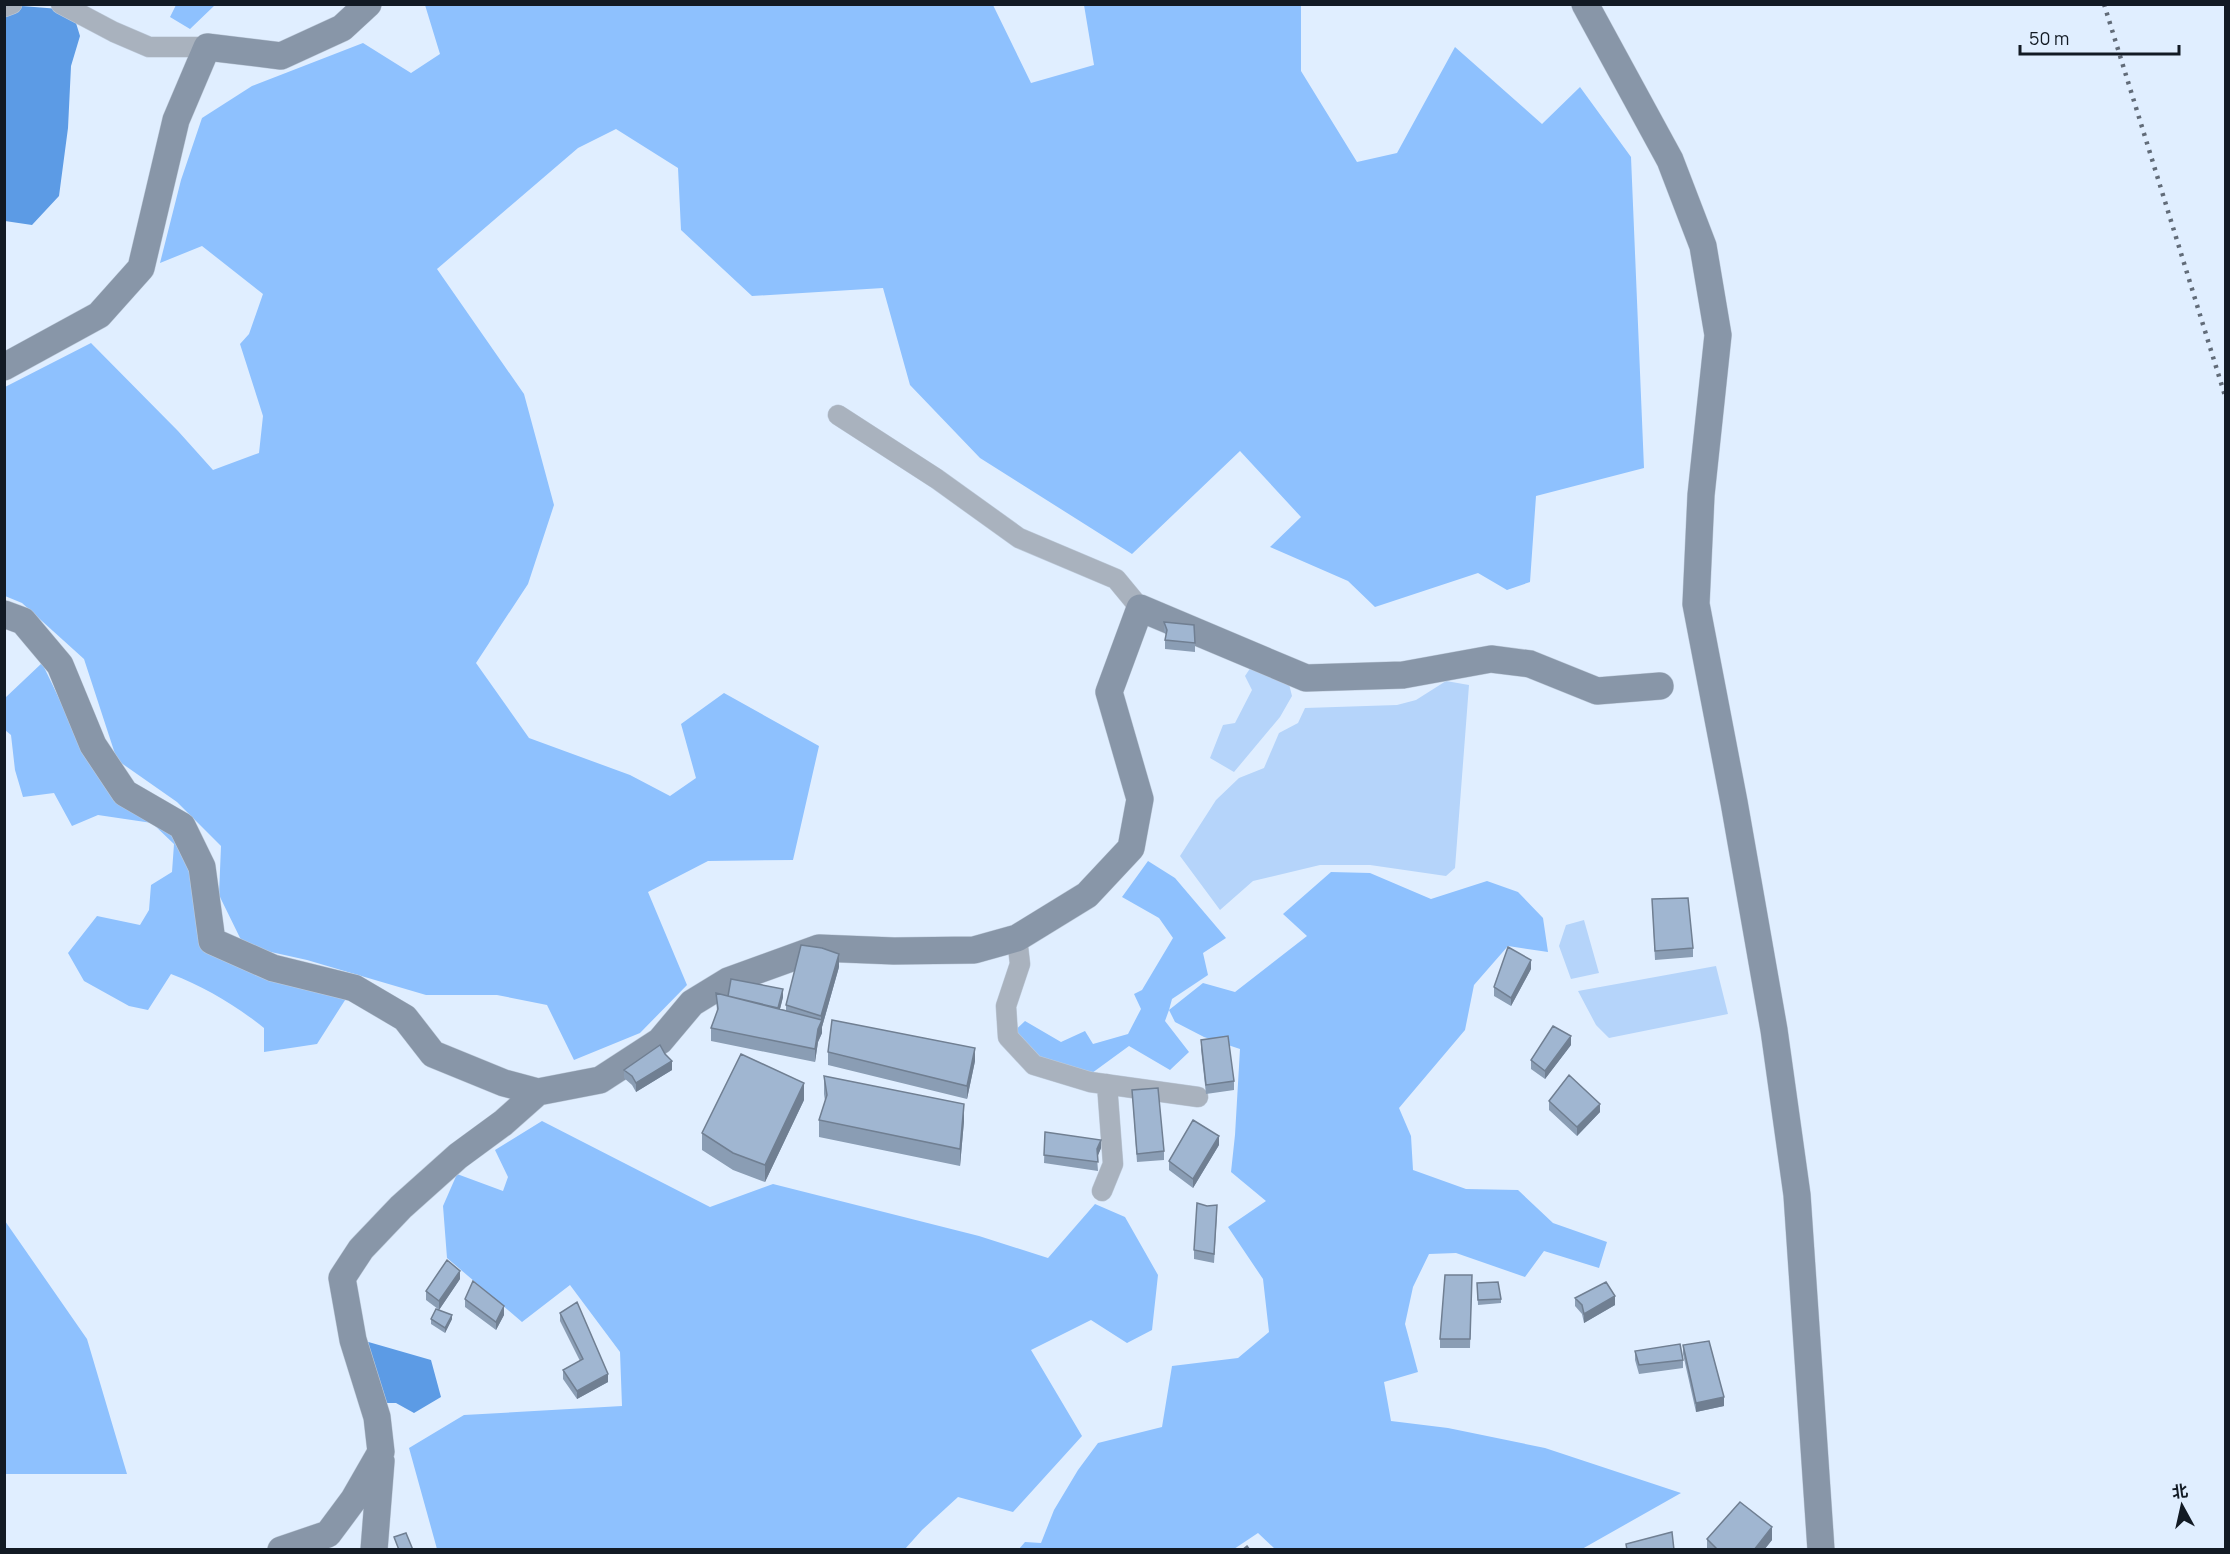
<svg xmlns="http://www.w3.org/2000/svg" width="2230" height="1554" font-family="Manrope,'Noto Sans SC',sans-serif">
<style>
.green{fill:#b5d4fa}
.forest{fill:#8ec1fe}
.water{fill:#5c9be5}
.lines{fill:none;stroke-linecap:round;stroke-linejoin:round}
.street-casing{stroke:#bfccdc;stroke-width:21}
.secondary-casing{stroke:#bfccdc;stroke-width:28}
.street{stroke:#a9b2be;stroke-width:20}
.secondary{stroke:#8896a8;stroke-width:27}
.rail{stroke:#616b78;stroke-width:4.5;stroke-dasharray:3 6;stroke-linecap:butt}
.wall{fill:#8a9db4}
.shaded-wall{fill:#707f92}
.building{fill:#a0b6d1;stroke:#707f92;stroke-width:1.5}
</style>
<rect width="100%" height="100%" fill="#e0eeff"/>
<path class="green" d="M1255,661L1288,680L1292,696L1280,717L1234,772L1210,758L1223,725L1235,723L1252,690L1245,676Z
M1446,681L1469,685L1455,868L1446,876L1370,865H1320L1253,881L1220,910L1180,856L1216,800L1239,778L1264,768L1279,733L1298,723L1305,708L1397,705L1416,700Z
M1584,920L1599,973L1571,979L1559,946L1566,925Z
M1716,966L1728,1014L1609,1038L1596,1025L1578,991Z"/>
<path class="forest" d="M176,5V4L215,5L190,29L170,17Z
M425,5H993L1031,83L1094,65L1084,5H1301V71L1357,162L1397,153L1455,47L1542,124L1580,87L1631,157L1644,468L1536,496L1530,582L1507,590L1478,573L1375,607L1348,581L1270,547L1301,517L1240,451L1132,554L980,458L910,385L883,288L752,296L681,230L678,168L616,129L578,148L437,269L524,394L554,505L528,584L476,663L529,738L630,775L670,796L696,778L681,724L724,693L819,746L793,860L708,861L648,892L687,985L640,1033L574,1060L547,1005L497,995H426L307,960L244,946L219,895L221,846L177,802L117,760L84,659L22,603L5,596V387L91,343L178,431L213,470L259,453L263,416L240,344L249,334L263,294L202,246L160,263L181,180L202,118L252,86L363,43L411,73L440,54Z
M42,663L69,719L161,813L196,884L197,935L222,955L347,997L317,1044L264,1052V1028C235,1005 205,987 171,974L148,1010L129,1006L84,981L68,953L97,916L140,925L149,910L151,885L172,872L174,844L152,823L98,815L72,826L54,793L23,797L15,770L11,735L5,730V698Z
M1148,861L1175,878L1226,938L1203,953L1208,975L1172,999L1169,1010L1203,983L1235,992L1307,936L1283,914L1331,872L1370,873L1431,899L1487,881L1518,892L1543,918L1548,952L1508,946L1474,985L1465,1030L1399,1108L1411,1136L1413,1170L1466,1189L1518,1190L1553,1223L1607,1242L1599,1268L1544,1251L1525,1277L1456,1253L1429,1254L1413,1287L1405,1324L1418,1372L1384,1382L1391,1421L1448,1428L1545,1448L1681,1493L1582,1549H1275L1258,1533L1234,1549H1019L1025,1542L1041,1543L1054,1510L1078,1470L1098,1443L1162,1427L1172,1366L1238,1358L1269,1332L1263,1279L1228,1227L1266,1201L1231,1172L1235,1135L1240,1049L1204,1037L1175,1022L1169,1010L1165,1021L1189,1052L1170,1070L1129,1046L1092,1073L1034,1065L1008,1037L1025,1021L1061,1042L1085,1031L1093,1044L1128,1034L1141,1009L1134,994L1142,990L1173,938L1159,918L1122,897Z
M542,1121L710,1207L773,1184L979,1236L1048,1258L1095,1204L1125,1217L1158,1275L1152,1330L1127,1343L1091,1320L1031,1350L1082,1436L1013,1512L958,1497L922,1530L905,1549H437L409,1448L464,1415L622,1406L620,1352L570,1285L522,1322L447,1258L443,1206L457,1174L503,1191L508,1177L495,1150Z
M5,1221L87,1339L127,1474H5Z"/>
<path class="water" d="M9,5L72,10L80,36L71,66L68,128L59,196L32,225L5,221V7Z
M365,1341L431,1360L441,1397L414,1413L396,1403H383Z"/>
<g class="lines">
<defs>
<path id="street" d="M61,4L114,32L149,47H207
M4,7L12,4
M838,415L937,479L1019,538L1116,579L1140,608
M1017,938L1020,964L1006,1006L1008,1037L1034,1065L1090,1082L1198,1097
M1102,1191L1113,1164L1107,1084"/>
<path id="secondary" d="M1585,4L1670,160L1703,246L1718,335L1701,495L1696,604L1734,802L1774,1030L1797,1195L1821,1550
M4,367L99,315L141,268L176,120L207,47L281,56L342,28L368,4
M4,614L23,621L60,665L93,745L125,793L182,826L202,867L212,941L273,968L354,988L405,1018L433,1054L504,1083L538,1092L600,1080L660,1041L692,1003L728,981L819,948L894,951L974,950L1017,938L1087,895L1131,848L1140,799L1109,692L1140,608L1306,678L1403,675L1491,659L1530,664L1597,691L1660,686
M281,1550L328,1534L354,1499L381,1452L377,1417L353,1340L342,1278L361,1249L401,1207L458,1156L503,1123L538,1092
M374,1550L381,1461"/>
</defs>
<use href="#street" class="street-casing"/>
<use href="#secondary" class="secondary-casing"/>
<use href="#street" class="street"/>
<use href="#secondary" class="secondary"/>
<path class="rail" d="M2104,4L2226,399"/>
</g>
<path class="wall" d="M1164,622L1195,643V652L1165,649V640L1166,635L1164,631Z
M1652,899L1693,948V957L1655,960Z
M839,967L822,1027V1033L818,1042L815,1062L711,1041V1028L717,1012L716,993L728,996L783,997L780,1009L786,1010V1005Z
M1531,969L1511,1006L1494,996V987Z
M1201,1040L1234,1081V1090L1206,1094L1201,1049Z
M1571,1045L1545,1079L1531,1069V1060Z
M828,1052L975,1061L967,1099L828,1065Z
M624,1070H672L636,1092L632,1085L624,1078Z
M824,1076L964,1121L960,1166L819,1137V1120L825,1101L824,1094Z
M1132,1090L1164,1151V1160L1137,1162Z
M804,1100L765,1182L733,1170L702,1150V1133Z
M1549,1101L1600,1112L1577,1136L1549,1110Z
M1045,1132L1101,1148L1097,1157L1098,1171L1044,1163Z
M1219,1145L1193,1188L1169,1170V1161Z
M1217,1214L1214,1263L1194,1259V1250Z
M1472,1275L1470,1348H1440V1339Z
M460,1279L439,1310L452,1319L445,1333L431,1324V1319L438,1309L426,1300V1291Z
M1477,1283L1501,1299V1303L1478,1305Z
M1575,1298L1615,1305L1584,1323L1582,1314L1575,1306Z
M465,1299L504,1315L496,1330L465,1307Z
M560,1313L608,1382L577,1399L563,1379V1370L580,1361L560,1321Z
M1683,1345L1724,1406L1696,1412L1683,1354Z
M1635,1351L1683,1360V1368L1639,1374L1635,1360Z
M1707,1539L1772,1540L1764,1550H1707Z"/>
<path class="shaded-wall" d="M839,954V967L822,1027V1033L818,1042L815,1062V1049L818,1029L821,1021V1016Z
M1531,960V969L1511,1006V998Z
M783,989V997L777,1021V1013Z
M1571,1036V1045L1545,1079V1071Z
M975,1048V1061L967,1099V1086Z
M672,1061V1070L636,1092V1083Z
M804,1083V1100L765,1182V1165Z
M964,1104V1121L960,1166V1149Z
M1600,1104V1112L1577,1136V1127Z
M1219,1136V1145L1193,1188V1179Z
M1101,1140V1148L1097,1158V1149Z
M460,1271V1279L439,1310V1301Z
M1615,1296V1305L1584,1323V1314Z
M504,1306V1315L496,1330V1322Z
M452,1315V1319L445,1333V1328Z
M608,1374V1382L577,1399V1391Z
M1724,1397V1406L1696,1412V1403Z
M1772,1527V1540L1764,1550H1754Z"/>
<path class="building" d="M1164,622L1194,625L1195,643L1165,640L1167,630Z
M1688,898L1693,948L1655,951L1652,899Z
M801,945L822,948L839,954L821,1016L786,1005Z
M1508,947L1531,960L1511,998L1494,987Z
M731,979L783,989L778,1008L728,996Z
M716,993L822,1020L818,1029L815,1049L711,1028L718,1009Z
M832,1020L975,1048L967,1086L828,1052Z
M1553,1026L1571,1036L1545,1071L1531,1060Z
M1228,1036L1234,1081L1206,1085L1201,1040Z
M660,1045L665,1054L672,1061L636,1083L632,1076L624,1070Z
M741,1054L804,1083L765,1165L733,1153L702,1133Z
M1569,1075L1600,1104L1577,1127L1549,1101Z
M824,1076L964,1104L960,1149L819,1120L827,1095Z
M1158,1088L1164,1151L1137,1154L1132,1090Z
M1193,1120L1219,1136L1193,1179L1169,1161Z
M1045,1132L1101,1140L1097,1149L1098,1162L1044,1155Z
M1197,1203L1207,1206L1217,1205L1214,1254L1194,1250Z
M447,1260L460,1271L439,1301L426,1291Z
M1445,1275H1472L1470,1339H1440Z
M473,1281L504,1306L496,1322L465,1299Z
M1498,1282L1501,1299L1478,1300L1477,1283Z
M1606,1282L1615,1296L1584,1314L1582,1305L1575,1298Z
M577,1302L608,1374L577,1391L563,1370L583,1359L560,1313Z
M436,1309L452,1315L445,1328L431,1319Z
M1709,1341L1724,1397L1696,1403L1683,1345Z
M1680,1344L1683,1360L1639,1365L1635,1351Z
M1740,1502L1772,1527L1754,1550H1718L1707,1539Z
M1672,1532L1674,1550H1627L1626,1544Z
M406,1533L413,1550H399L394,1537Z
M1247,1546L1250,1550H1242Z"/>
<rect width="2230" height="1554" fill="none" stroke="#121a24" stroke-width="12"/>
<g transform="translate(2182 1506) rotate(352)" stroke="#e0eeff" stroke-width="4.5" paint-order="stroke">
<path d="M0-4.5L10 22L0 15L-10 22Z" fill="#121a24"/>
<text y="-9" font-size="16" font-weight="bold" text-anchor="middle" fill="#121a24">北</text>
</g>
<path d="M2020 45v9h159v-9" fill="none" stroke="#121a24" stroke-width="3"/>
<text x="2029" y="45" font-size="18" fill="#121a24" stroke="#e0eeff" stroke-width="4.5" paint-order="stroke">50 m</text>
</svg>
